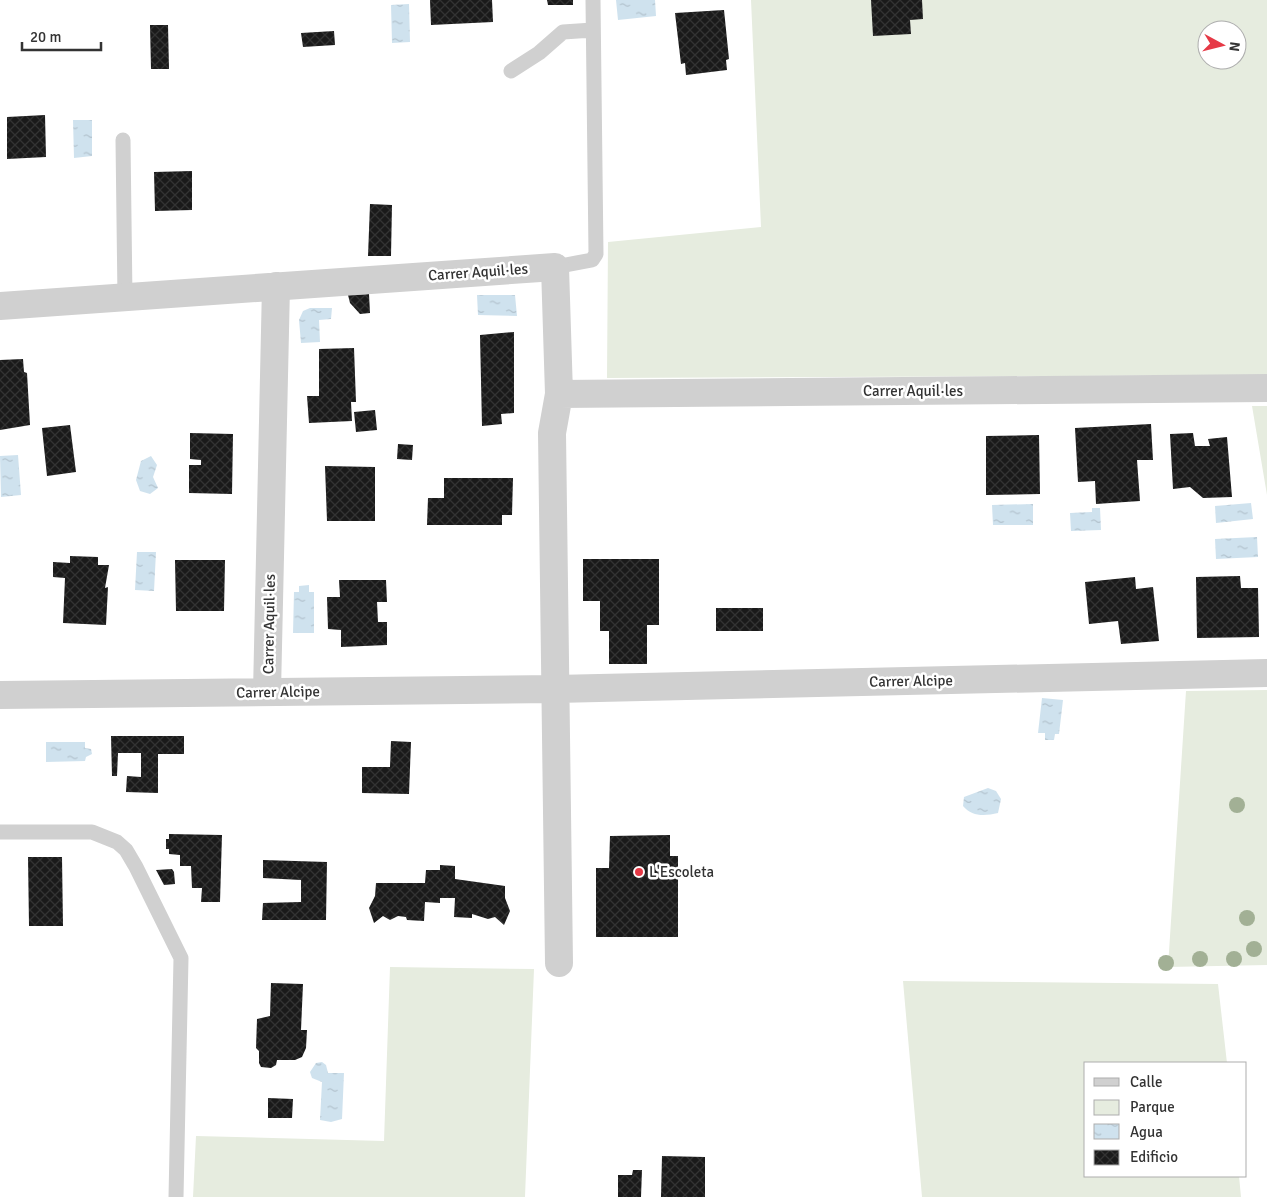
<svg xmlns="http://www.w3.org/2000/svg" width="1267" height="1197" font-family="Signika,sans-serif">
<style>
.green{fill:#e6ecdf;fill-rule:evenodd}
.water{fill:url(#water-ripples)}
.building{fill:url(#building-cross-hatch)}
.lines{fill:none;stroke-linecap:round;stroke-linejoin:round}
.lane{stroke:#d0d0d0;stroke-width:15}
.street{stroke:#d0d0d0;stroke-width:28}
.tree{fill:#a2b095}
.poi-dot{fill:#e63946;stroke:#fff;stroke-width:2}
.labels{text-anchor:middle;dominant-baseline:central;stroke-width:5;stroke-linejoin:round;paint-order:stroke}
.street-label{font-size:15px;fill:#333;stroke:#fff}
.poi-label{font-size:15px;fill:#333;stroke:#fff;text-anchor:start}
</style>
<defs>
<pattern id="water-ripples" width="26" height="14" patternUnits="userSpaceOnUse" patternTransform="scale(1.25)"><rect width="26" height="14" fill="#cfe2ee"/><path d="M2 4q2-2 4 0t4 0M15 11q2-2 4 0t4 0" fill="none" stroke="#b2c2cd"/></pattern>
<pattern id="building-cross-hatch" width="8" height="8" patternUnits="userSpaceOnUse" patternTransform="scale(1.25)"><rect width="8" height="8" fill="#1a1a1a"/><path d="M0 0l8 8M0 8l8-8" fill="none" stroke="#333"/></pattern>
</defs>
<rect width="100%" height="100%" fill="#fff"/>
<path class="green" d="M751,0H1267V375L607,378L608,242L761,227ZM1207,30H1237V60H1207Z
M1252,406H1267V495Z
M1267,690V965L1168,967L1186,691Z
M390,967L534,969L525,1197H193L196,1136L384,1141Z
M903,981L1218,984L1227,1063H1086V1176H1239L1241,1197H922Z"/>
<path class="water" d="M616,0H655L656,16L618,20Z
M409,4L410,42L392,43L391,5Z
M73,120H92V156L74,158Z
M477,295H515L517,316L478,315Z
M310,308H332L331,319L319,320L320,342L301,343L299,320L303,311Z
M18,455L21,495L1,497L0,456Z
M151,456L157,465L153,477L158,488L150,494L140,491L136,480L141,461Z
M1251,503L1253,519L1216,523L1215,506Z
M1033,504V525H993L992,505Z
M1092,508H1100L1101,530L1071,531L1070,513L1092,512Z
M1257,537L1258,557L1216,559L1215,539Z
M137,552H156L154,591L135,590Z
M309,585V592H314V633H293L294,592H299V586Z
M1042,698L1063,700L1059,734H1055L1054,740H1045V733H1038Z
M46,742H85V748L91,749L92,754L86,757L85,761L46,762Z
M988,788L996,791L1001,799L998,813C985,816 972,817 963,806L964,797Z
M322,1062L326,1065L328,1073H344L342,1119L331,1122L320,1120L322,1082L312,1078L310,1072L316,1063Z"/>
<path class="building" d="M430,0H492L493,22L431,25Z
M547,0H573V5H548Z
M871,0H922L923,19L910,20L911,34L873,36Z
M724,10L729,59L726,60L727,70L686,75L685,63L681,64L675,13Z
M150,25H168L169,69H151Z
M334,31L335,45L303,47L301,33Z
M45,115L46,157L7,159V117Z
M192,171V210L155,211L154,172Z
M370,204L392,205L391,256H368Z
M369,294L370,313L360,314L350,303L348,295Z
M514,332V413L501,414L502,424L482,426L480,335Z
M354,348L356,402H351L352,421L309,423L307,396H319V349Z
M23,359L24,372L27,373L30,425L0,430V360Z
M375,410L377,430L356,432L354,412Z
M1151,424L1153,460H1137L1140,501L1096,504L1095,481L1078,482L1075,428Z
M70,425L76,472L47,476L42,428Z
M190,433L233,434L232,494L189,493V465H201V460L190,459Z
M1193,433L1195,446H1210L1208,439L1227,437L1232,497L1203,498L1190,487L1173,489L1170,434Z
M1039,435L1040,494L986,495V436Z
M398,444L413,445L412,460L397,459Z
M325,466L375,467V521H327Z
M444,478H513L512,515H502V525H427L428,498H444Z
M70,556L98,557V565H109L105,588L108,587L106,625L63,623L65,578L53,577V562L70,563Z
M583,559H659V625H647V664H609V631H600V601H583Z
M175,560H225L224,611H176Z
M1240,576L1241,588H1258L1259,637L1197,638L1196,577Z
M1135,577L1136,589L1153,587L1159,641L1121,644L1118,621L1089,624L1085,582Z
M339,580H386L387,602H377L378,622H387V645L341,647V630L328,629L327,597H340Z
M716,608H763V631H716Z
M111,736H184V754H158V793L126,792L127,776L141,777V753H118L117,776H112Z
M391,741L411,742L409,794L362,793V767H390Z
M169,834L222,835L220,902H201L202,888H192L191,866H180V855L169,854V849H166V839H169Z
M670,835V856H678V937H596V868H609L610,836Z
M28,857H62L63,926H29Z
M263,860L327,862L326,920H262L263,903L301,902V880L263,878Z
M440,865L455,866V879L505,886V898L510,911L504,925L495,917L488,919L472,914V918L454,917L455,898H440V903L425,902L424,921L407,920L406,917L398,916L390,920L383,916L374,923L369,908L375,896L376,883H425L426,870H440Z
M172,869L174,872L175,884L164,885L156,870Z
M271,983L303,984L301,1030H307L306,1048L302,1057L295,1060H277L276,1065L271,1068L261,1067L259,1063V1051L256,1048L257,1019L270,1016Z
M268,1098L293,1099L292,1118H268Z
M662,1156L705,1157V1197H661Z
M633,1170H642L641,1197H618V1175H632Z"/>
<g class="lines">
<path class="lane" d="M511,71L539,53L563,32L593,30
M123,140L125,298
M555,267L592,260L596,254L593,0
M0,832H92L117,842L126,850L136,867L181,958L176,1197"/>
<path class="street" d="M0,306L555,267L559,394L1267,388
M559,394L552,433L559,963
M267,692L276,286
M0,695L555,689L1267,673"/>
</g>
<g class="tree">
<circle cx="1237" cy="805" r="8"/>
<circle cx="1247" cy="918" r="8"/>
<circle cx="1254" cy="949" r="8"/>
<circle cx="1200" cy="959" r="8"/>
<circle cx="1234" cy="959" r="8"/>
<circle cx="1166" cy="963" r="8"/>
</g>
<circle class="poi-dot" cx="639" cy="872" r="5"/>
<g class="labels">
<g class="street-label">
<text transform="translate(478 272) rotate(-4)">Carrer Aquil·les</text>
<text x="913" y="391">Carrer Aquil·les</text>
<text transform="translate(269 624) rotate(-89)">Carrer Aquil·les</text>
<text transform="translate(911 681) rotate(-1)">Carrer Alcipe</text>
<text transform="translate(278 692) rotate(-1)">Carrer Alcipe</text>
</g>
<g class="poi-label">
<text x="649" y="872">L'Escoleta</text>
</g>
</g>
<rect x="1084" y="1062" width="162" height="115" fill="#ffffff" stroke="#adadad"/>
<rect x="1094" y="1078" width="25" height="8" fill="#d0d0d0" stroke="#adadad"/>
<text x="1130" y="1087" font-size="15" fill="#333333">Calle</text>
<rect x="1094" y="1100" width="25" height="15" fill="#e6ecdf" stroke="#adadad"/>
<text x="1130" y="1112" font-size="15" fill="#333333">Parque</text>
<rect x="1094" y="1124" width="25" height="15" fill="url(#water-ripples)" stroke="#adadad"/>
<text x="1130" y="1137" font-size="15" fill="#333333">Agua</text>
<rect x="1094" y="1150" width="25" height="15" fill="url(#building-cross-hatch)" stroke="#adadad"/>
<text x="1130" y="1162" font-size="15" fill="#333333">Edificio</text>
<g transform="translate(1222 45) rotate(97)"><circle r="24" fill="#ffffff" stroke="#adadad"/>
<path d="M0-4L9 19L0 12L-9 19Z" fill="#e63946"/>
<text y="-8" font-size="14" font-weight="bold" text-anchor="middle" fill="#333333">N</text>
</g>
<path d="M22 42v8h79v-8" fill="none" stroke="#333333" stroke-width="2.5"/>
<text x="30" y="42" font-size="15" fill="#333333" stroke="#ffffff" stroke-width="4" paint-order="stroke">20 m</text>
</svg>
